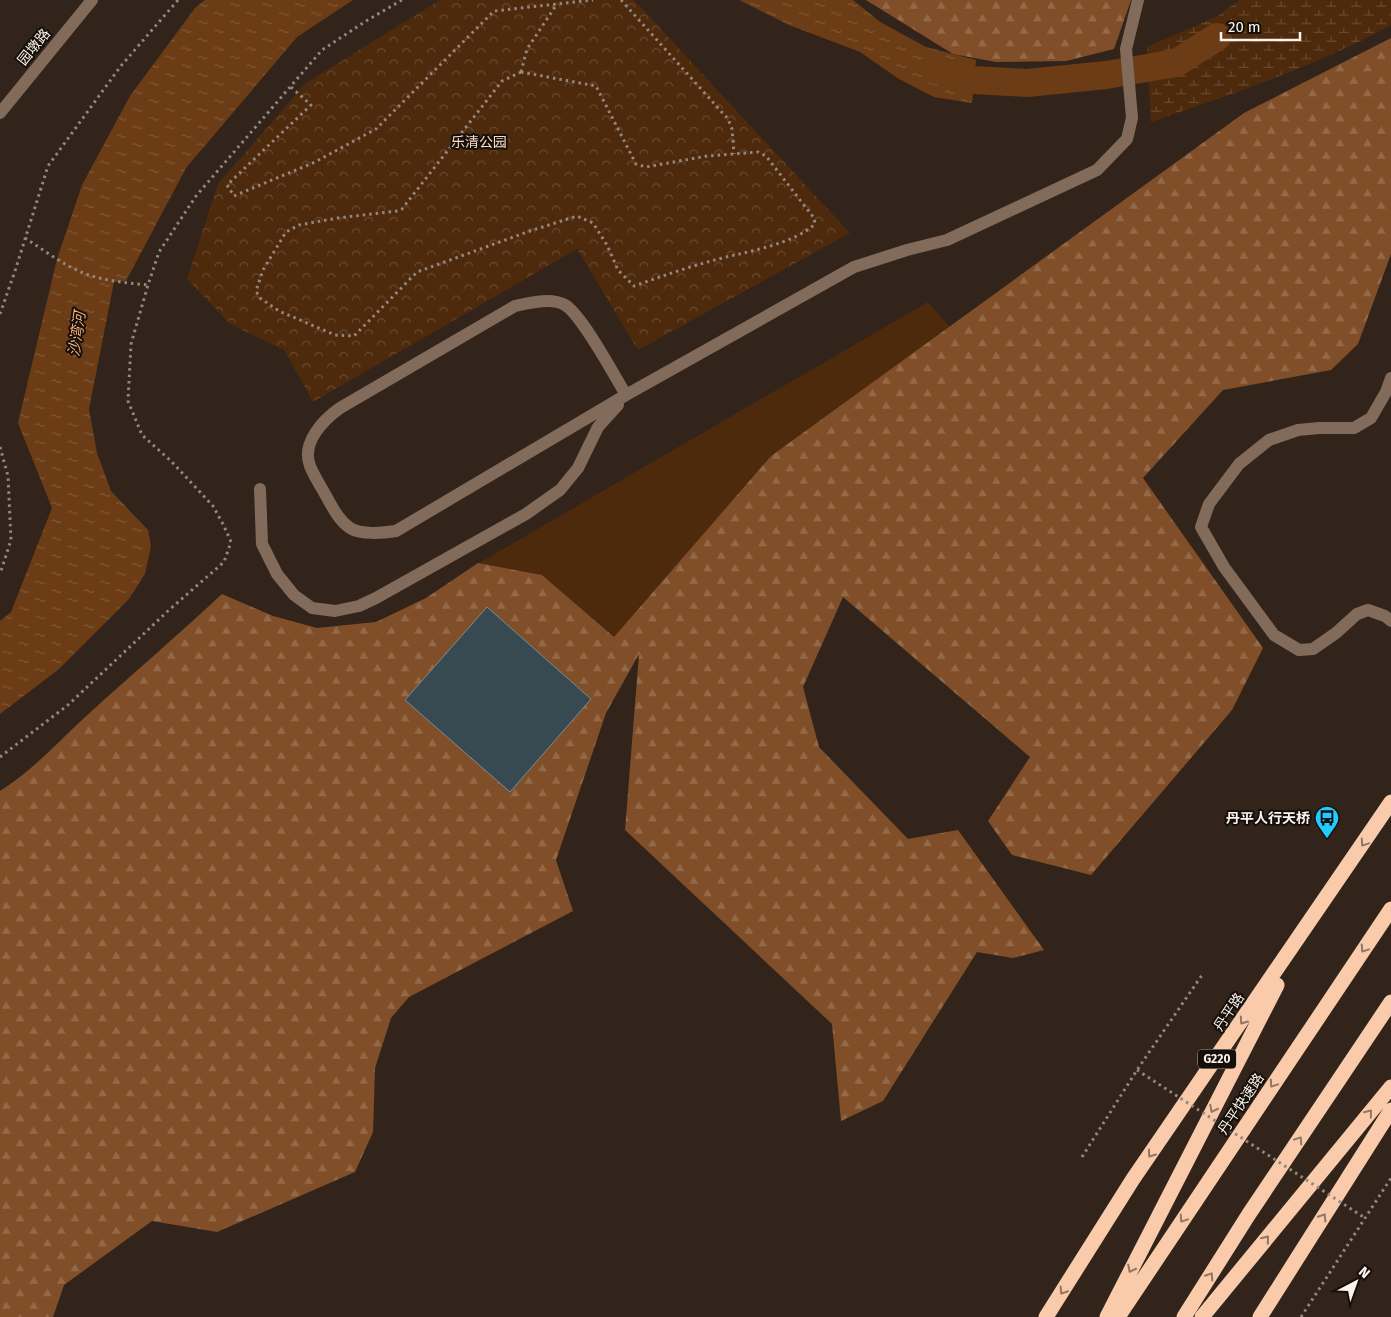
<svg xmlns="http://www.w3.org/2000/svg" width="1391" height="1317" font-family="'Fira Sans','Noto Sans SC',sans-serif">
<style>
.grass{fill:#4e2a0d}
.forest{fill:url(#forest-firs)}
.wetland{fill:url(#wetland-marsh)}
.park{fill:url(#park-crowns)}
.water{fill:url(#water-ripples)}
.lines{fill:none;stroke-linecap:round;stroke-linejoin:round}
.canal{stroke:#6b3c15;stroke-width:28}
.building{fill:#374951;stroke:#788c95}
.path{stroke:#93877f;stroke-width:3;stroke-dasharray:2.5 4;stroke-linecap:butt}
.minor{stroke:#826b5b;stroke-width:12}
.highway{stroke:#f9cbab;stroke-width:15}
.path-bridge{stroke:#93877f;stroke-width:3;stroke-dasharray:2.5 4;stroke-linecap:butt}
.oneway{stroke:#927663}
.labels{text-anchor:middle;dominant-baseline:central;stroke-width:4;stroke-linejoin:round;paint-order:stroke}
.shield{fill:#150f0b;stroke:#b7afa8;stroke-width:1}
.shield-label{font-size:12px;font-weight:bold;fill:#fcf3ec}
.street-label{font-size:14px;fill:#fcf3ec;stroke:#150f0b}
.park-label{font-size:14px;fill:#fbdbc5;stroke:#150f0b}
.poi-label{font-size:14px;font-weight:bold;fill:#fcf3ec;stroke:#150f0b;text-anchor:end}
.water-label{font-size:15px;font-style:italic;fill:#fcb078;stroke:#150f0b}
</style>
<defs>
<pattern id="forest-firs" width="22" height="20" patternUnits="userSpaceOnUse" patternTransform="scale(1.25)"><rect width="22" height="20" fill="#804f29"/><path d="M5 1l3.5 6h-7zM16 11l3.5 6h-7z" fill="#936948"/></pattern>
<pattern id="wetland-marsh" width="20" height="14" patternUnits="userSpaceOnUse" patternTransform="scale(1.25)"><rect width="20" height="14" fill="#4e2a0d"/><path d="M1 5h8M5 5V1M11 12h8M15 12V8" fill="none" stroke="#684930"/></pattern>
<pattern id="park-crowns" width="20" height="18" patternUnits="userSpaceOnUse" patternTransform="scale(1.25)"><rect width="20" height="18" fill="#4e2a0d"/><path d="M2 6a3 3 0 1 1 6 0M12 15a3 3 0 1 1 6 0" fill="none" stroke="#684930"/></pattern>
<pattern id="water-ripples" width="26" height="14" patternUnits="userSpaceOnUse" patternTransform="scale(1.25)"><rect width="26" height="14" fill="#6b3c15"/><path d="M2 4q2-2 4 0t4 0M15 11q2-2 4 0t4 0" fill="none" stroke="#815937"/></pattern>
</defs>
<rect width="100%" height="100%" fill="#32241a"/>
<path class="grass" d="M928,302L950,327L771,456L614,637L542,575L479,563Z"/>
<path class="forest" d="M866,0H1131L1114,49L1066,61L996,62L953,54Z
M1391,38V254L1358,344L1331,370L1223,390L1143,478L1263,648L1232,710L1091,875L1012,855L988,821L1030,757L843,597L803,687L819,747L908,839L958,830L1044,950L1013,958L977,952L883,1101L841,1121L832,1024L625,830L639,654L606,713L556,860L573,911L409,997L391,1018L375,1068L373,1132L355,1172L217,1232L152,1221L64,1285L53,1317H0V791C32,771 56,744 83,719C129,677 176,637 222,594L273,616L317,628L376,622L426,598L478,563L542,575L614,637L771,456L1244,113Z"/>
<path class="wetland" d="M1239,0H1391V25C1315,67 1232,94 1151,122L1147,47L1218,16Z"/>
<path class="park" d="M440,0H634L850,233L638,350L577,249L313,402L284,350L230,324L187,279L218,184L306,83Z"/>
<path class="water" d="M205,0H353L297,37L186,168L126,281L114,282L89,409L97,453L111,491L148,530L151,546L145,574L129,599L59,669L0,714V621L11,612L52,508L18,423L57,259L82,185L130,96L195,8Z
M739,0H853L880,22L926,47L976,60L972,103L934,97L899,79L860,52L789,25Z"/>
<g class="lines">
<path class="canal" d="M937,70L973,80L1027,83L1106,75L1176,63L1217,37"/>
</g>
<path class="building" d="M487,607L591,699L510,792L405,700Z"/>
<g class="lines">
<path class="path" d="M621,0L728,119L732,129L734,154
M521,72L596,86L636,164L646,167L707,156L758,152L766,156L814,218L815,224C791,246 742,252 711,261C685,268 660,277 634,286L618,270L607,245L593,223L577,216L530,231L417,272L354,336L335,335L279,311L260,298L256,291L263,270L286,232L299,225L338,218L398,211L402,209L502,81Z
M521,72L527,49L557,4
M291,87L311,105L227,185L234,196L315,162L376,129L494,11L593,0
M25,238C44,250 64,266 86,274C106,281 127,283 148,285
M0,314L15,271L48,166L120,67L178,0
M0,447L8,476L11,540L0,574
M0,757L68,705L169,610L224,562L231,542L224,526L213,506L171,461L142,435L128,401L131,344L148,285L159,252L196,196L322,50L366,21L402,0
M1082,1157L1137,1070L1202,975
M1301,1317L1391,1178"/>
<path class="minor" d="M0,113L92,0
M1391,378L1386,392L1371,418L1354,428H1319L1298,430L1269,440L1239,464L1209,504L1201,527L1224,567L1274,635L1299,650L1313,649L1336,633L1357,614L1368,610L1385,616L1391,621
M626,395L396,531C384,533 360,535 350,528C338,520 332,506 325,494C320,485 314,476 310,466C301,443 323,420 340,408L515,306C529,303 551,297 565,305C582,315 614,375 626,395L854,267L907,250L947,240L1097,170L1127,139L1132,118L1126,49L1138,0
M260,489L262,544L277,574L294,595L312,608L335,611L359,606L376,598L526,514L560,490L578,468L598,427L618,405"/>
<path class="highway" d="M1046,1317L1133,1179L1391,802
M1107,1317L1277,985
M1118,1317L1391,909
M1184,1317L1249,1214L1391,1002
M1202,1317L1391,1087
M1260,1317L1391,1110"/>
<path class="path-bridge" d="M1137,1070L1365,1218"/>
</g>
<defs><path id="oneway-chevron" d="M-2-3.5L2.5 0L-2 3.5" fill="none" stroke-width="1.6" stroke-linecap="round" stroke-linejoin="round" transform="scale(1.25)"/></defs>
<g class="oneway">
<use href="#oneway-chevron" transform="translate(1364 843) rotate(124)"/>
<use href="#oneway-chevron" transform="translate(1364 949) rotate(124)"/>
<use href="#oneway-chevron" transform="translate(1243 1021) rotate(125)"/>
<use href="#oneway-chevron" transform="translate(1273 1084) rotate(124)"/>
<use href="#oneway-chevron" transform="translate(1213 1109) rotate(117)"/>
<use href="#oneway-chevron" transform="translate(1369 1113) rotate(-51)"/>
<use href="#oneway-chevron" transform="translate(1299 1140) rotate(-56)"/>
<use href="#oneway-chevron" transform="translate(1151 1154) rotate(125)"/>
<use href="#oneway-chevron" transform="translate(1323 1217) rotate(-58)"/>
<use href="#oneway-chevron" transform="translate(1183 1219) rotate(124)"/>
<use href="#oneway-chevron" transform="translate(1266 1239) rotate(-51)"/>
<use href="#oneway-chevron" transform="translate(1131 1269) rotate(117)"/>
<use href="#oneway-chevron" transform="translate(1210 1276) rotate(-57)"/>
<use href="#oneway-chevron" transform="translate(1063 1291) rotate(122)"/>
</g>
<defs>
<symbol id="bus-pin" viewBox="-11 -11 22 30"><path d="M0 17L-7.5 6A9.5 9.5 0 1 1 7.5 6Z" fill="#24c9fe" stroke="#150f0b"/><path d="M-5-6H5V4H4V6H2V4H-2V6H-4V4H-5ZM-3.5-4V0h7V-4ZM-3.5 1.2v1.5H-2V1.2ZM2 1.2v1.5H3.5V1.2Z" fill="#111"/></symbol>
</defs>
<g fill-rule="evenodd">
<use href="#bus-pin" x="1313" y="804" width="28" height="38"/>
</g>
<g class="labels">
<rect class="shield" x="1198" y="1049.5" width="38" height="19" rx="4"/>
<g class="shield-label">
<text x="1217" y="1059">G220</text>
</g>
<g class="street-label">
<text transform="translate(34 47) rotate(-51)">园墩路</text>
<text transform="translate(1229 1012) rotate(-56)">丹平路</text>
<text transform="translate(1241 1104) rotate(-56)">丹平快速路</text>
</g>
<g class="park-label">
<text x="479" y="142">乐清公园</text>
</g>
<g class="poi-label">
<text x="1310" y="818">丹平人行天桥</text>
</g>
<g class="water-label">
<text transform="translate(77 334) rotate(-82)">沙湾河</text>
</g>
</g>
<g transform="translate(1356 1282) rotate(41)" stroke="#150f0b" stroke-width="4" paint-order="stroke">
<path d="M0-4L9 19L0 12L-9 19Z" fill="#fcf3ec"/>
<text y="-8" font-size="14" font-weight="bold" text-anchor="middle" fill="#fcf3ec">N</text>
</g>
<path d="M1221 32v8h79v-8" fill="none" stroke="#fcf3ec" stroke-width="2.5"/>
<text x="1228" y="32" font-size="15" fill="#fcf3ec" stroke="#150f0b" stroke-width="4" paint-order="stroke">20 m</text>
</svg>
